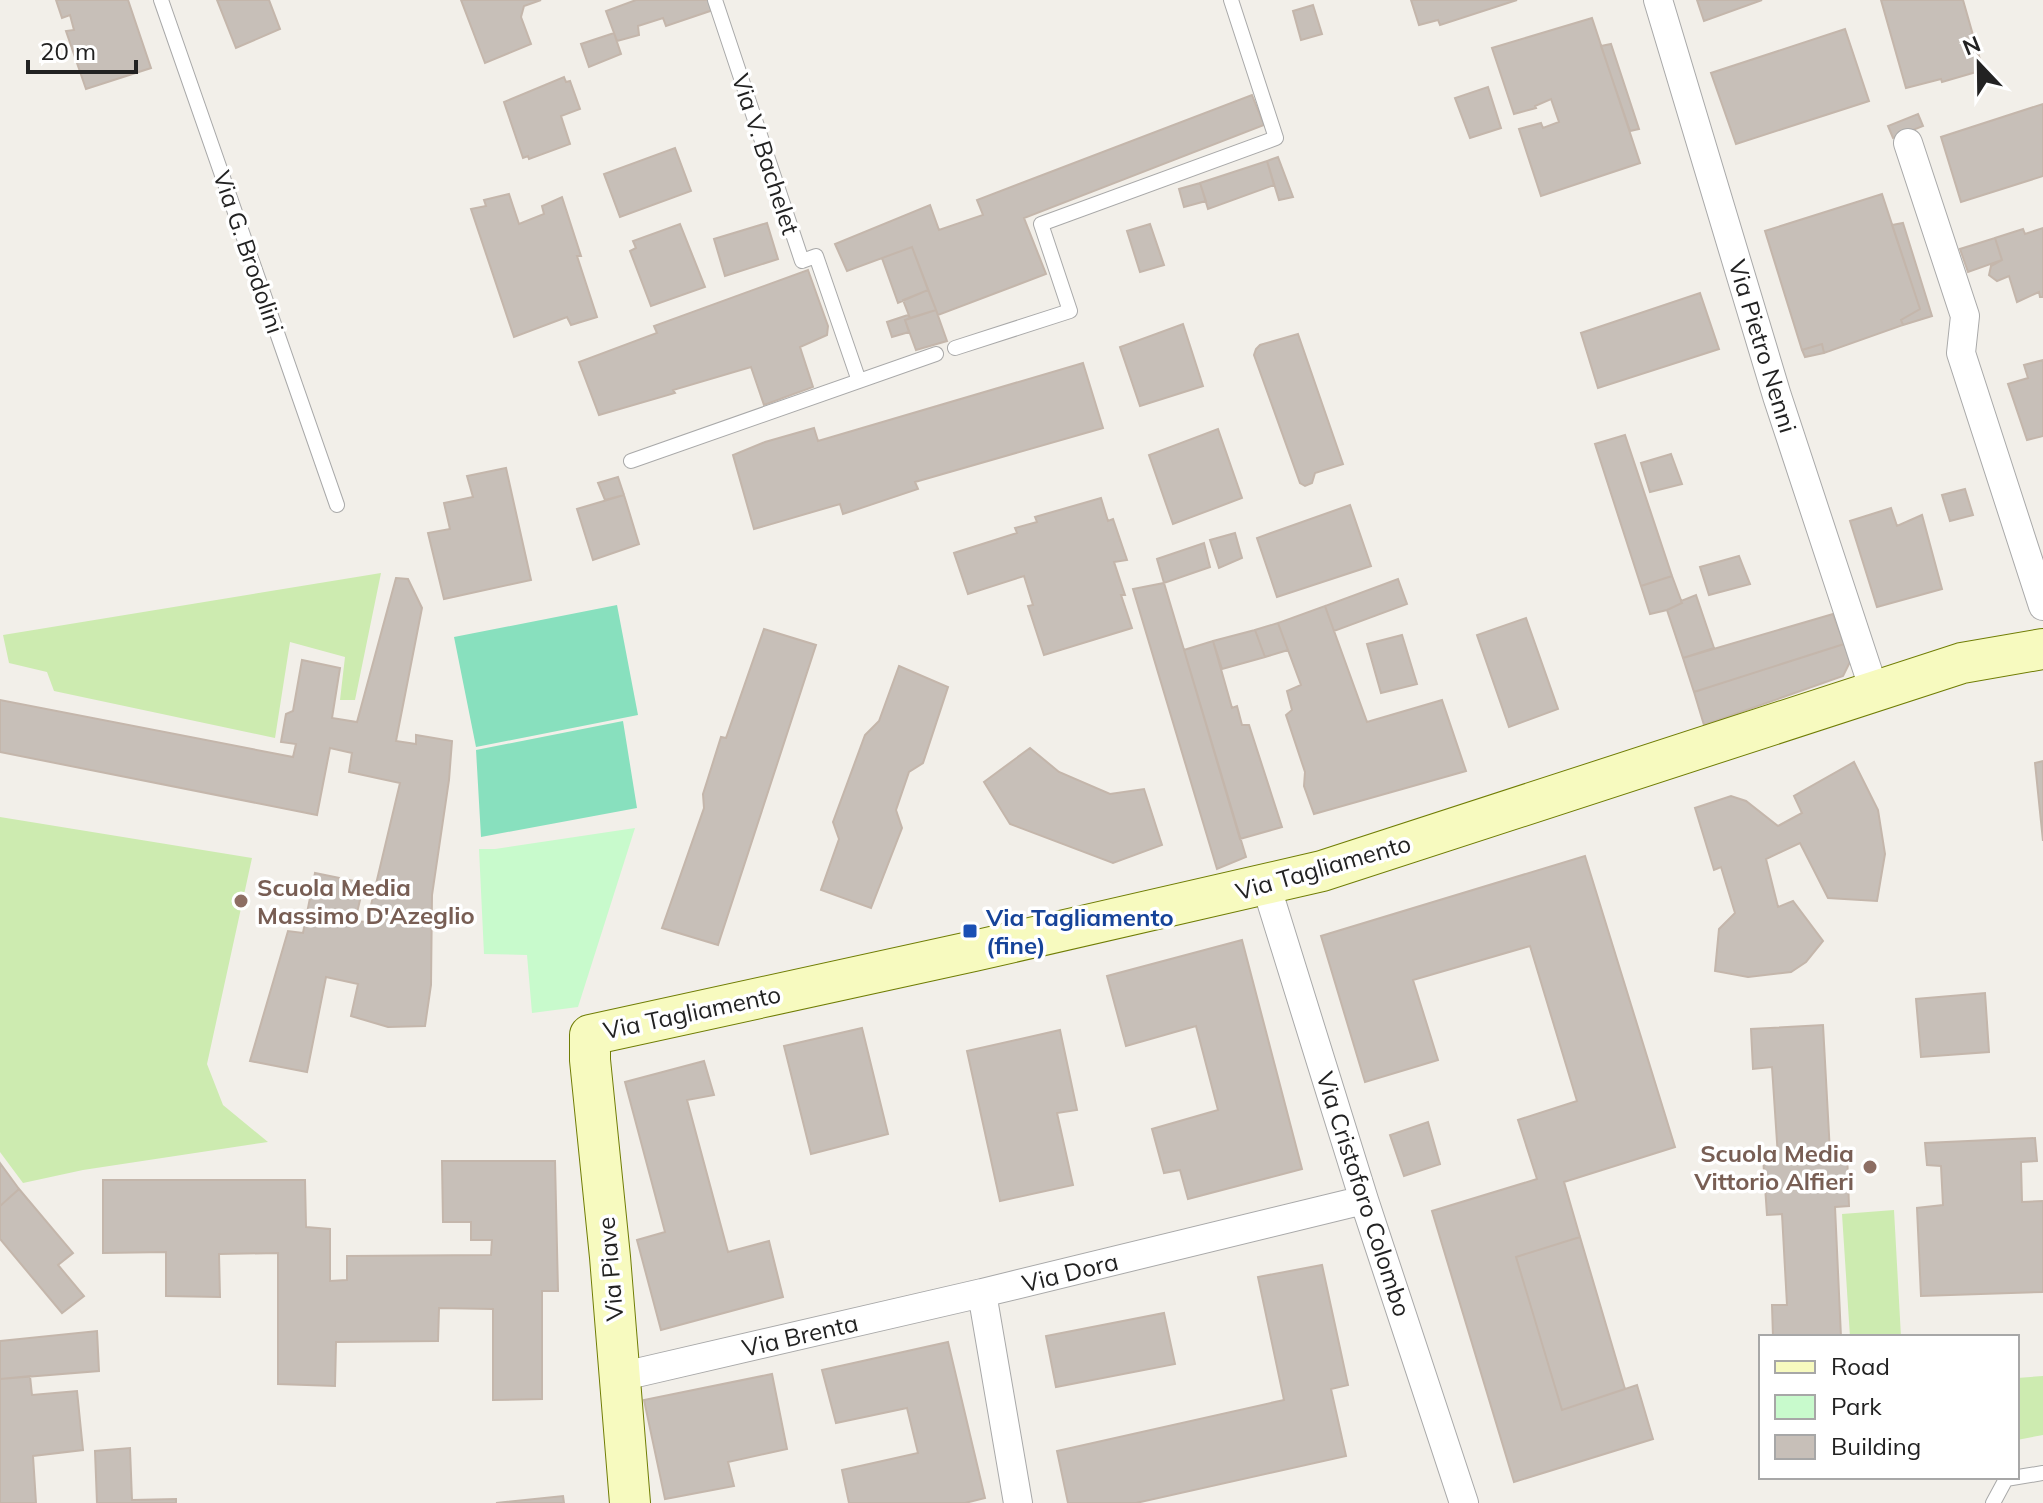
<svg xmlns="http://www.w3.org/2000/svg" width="2043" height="1503" font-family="Mulish,sans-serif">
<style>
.grass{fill:#cdebb0}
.park{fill:#c8facc}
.pitch{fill:#88e0be}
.building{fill:#c7bfb8;stroke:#c4b6ab;stroke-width:2}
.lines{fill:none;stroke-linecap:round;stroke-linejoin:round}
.service-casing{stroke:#a9a9a9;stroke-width:16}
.minor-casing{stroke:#a9a9a9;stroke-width:30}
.secondary-casing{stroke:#707d05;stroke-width:42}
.service{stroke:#fff;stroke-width:14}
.minor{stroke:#fff;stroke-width:28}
.secondary{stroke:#f7fabf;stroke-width:40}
.education-dot{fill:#8d6e63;stroke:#fff;stroke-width:3}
.transit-dot{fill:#1a4fb4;stroke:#fff;stroke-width:3}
.labels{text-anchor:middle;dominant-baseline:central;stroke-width:7;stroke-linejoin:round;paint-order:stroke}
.street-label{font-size:24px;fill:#222;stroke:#fff}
.education-label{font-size:24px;font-weight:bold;fill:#785e54;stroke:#fff;text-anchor:start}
.transit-label{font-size:24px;font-weight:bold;fill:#164399;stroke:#fff;text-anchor:start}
</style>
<rect width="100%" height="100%" fill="#f2efe9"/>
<path class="grass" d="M381,573L355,700H340L345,657L290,642L275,738L54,691L47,672L9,663L3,635Z
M0,817L252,858L207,1064L223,1105L268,1142L83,1170L23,1183L0,1152Z
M1894,1210L1901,1337H1850L1842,1214Z
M2043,1376V1435L2017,1440V1378Z"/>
<path class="park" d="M635,828L578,1007L532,1013L527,955L484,954L479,849H495Z"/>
<path class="pitch" d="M617,605L638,715L476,747L454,637Z
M623,721L637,808L481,837L476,750Z"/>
<path class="building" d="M56,0H128L151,68L86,89L66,31L74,30L70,15L62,18Z
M217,0H269L280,29L236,48Z
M461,0H541L524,6L521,17L531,44L485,63Z
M636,0H710L713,10L666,26L663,18L638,26L639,35L617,41L606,11Z
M1411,0H1517L1440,25L1438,20L1419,25Z
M1697,0H1762L1704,21Z
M1881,0H1963L1983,70L1942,82L1941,79L1906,88Z
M1313,5L1322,34L1301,40L1293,11Z
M1592,18L1640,163L1541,196L1519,129L1541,123L1543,128L1559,122L1551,99L1535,106L1536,108L1514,114L1492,48Z
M1845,29L1869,101L1736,144L1711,73Z
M614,33L621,54L589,67L581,44Z
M1611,44L1639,129L1630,131L1601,46Z
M564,77L566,82L570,81L580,109L561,116L570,144L529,159L528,156L523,158L504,102Z
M1488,87L1501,128L1470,138L1455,98Z
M1252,95L1264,125L1024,218L1046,274L938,315L912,247L847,271L835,244L930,205L939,230L983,215L977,200Z
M2043,104V176L1961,202L1941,137Z
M1918,114L1923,126L1893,138L1888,126Z
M675,148L691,191L620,217L604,174Z
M1278,157L1293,197L1279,200L1267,161Z
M1267,161L1274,185L1208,209L1200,183Z
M1200,183L1206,201L1184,207L1179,189Z
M509,194L519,224L544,214L542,206L562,197L581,256H577L597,317L571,325L567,317L514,337L471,209L486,206L484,200Z
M1882,194L1920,309L1901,320L1903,325L1824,353L1822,344L1802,350L1765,231Z
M767,223L778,259L725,276L714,239Z
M1903,223L1932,316L1903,325L1901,320L1920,309L1892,225Z
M680,224L705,287L651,306L630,251L636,248L633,241Z
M1150,224L1164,265L1140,272L1127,231Z
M2043,228V297H2040L2039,292L2017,302L2009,276L1997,281L1989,275L1991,266L2002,260L1995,238L2023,229L2025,234Z
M1995,238L2002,260L1968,272L1960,249Z
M912,247L928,290L898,303L882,258Z
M808,270L828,326L827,335L800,347L813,387L764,405L751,367L673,390L675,393L599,415L579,362L657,333L654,326Z
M928,290L936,310L910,318L903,300Z
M1700,293L1719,349L1598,388L1581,333Z
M936,310L947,341L916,350L905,320Z
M908,315L910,318L905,320L909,332L892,337L887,322Z
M1183,324L1203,386L1140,406L1120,347Z
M1298,334L1343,464L1315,473L1312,483L1305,486L1300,483L1254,355L1256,349L1260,345Z
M1822,344L1824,353L1805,357L1802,350Z
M2043,360V436L2027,440L2008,384L2028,378L2024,365Z
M1083,363L1103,428L915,482L918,489L843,514L840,504L754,529L733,455L765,442L814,428L818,441Z
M1218,429L1242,498L1173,524L1149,455Z
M1625,435L1672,576L1641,586L1595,444Z
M1671,454L1682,484L1650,492L1641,463Z
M506,468L531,580L444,599L428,533L450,529L444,503L473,497L467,476Z
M618,477L624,495L605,500L598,483Z
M1965,489L1973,515L1950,521L1942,495Z
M624,495L639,544L593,560L577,509Z
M1101,498L1108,521L1113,519L1127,560L1114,562L1125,595H1121L1132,628L1044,655L1028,606L1033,605L1024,576L968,594L954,553L1017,533L1015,528L1037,522L1035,517Z
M1350,505L1371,566L1277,597L1257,538Z
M1891,508L1897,526L1922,515L1942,589L1877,607L1850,521Z
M1235,533L1242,558L1219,568L1210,540Z
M1204,543L1210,567L1164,583L1157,559Z
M1739,556L1750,584L1709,595L1700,567Z
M1672,576L1682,603L1667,610L1650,614L1641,586Z
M396,578L408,579L422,608L396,741L416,744V735L452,741L449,780L432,895L431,985L425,1026L388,1027L351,1016L358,984L326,977L307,1072L250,1061L288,931L303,933L315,873L364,883L355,921L367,922L400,783L349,772L352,753L330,748L317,815L0,752V700L293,757L296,744L281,742L286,714L293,711L302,660L340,668L332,718L357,722Z
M1398,579L1407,604L1334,631L1325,606Z
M1164,583L1246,857L1217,869L1133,589Z
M1696,595L1714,648L1683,658L1667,610L1682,603L1681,601Z
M1325,606L1367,722L1442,700L1466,771L1314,814L1304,786L1305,772L1286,715L1292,710L1287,691L1301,685L1278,623Z
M1833,614L1844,644L1694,692L1683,658Z
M1526,618L1558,709L1509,727L1477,635Z
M1278,623L1288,650L1265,657L1255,630Z
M764,629L816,645L718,945L662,928L704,808L703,794L721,737L726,738Z
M1255,630L1265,657L1222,669L1213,641Z
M1402,635L1417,684L1381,693L1367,644Z
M1213,641L1232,708L1237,706L1242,725H1249L1282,827L1240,839L1184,650Z
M1844,644L1850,662L1843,676L1704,725L1694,692Z
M899,666L948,687L923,763L909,772L896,810L902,828L871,908L821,890L839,839L833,822L865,735L879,721Z
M1030,748L1059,772L1110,794L1144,789L1162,845L1113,863L1010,824L984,782Z
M2043,761V841L2035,763Z
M1854,762L1878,810L1885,854L1877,901L1828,898L1800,843L1766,859L1778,907L1793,901L1823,941L1806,962L1791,972L1748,977L1715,971L1719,929L1735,913L1721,867L1714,870L1695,808L1731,796L1746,801L1778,826L1802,813L1794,796Z
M1585,856L1675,1147L1564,1182L1580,1237L1516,1257L1562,1410L1637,1385L1653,1439L1514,1482L1432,1211L1537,1179L1518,1120L1577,1101L1530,946L1413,980L1438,1060L1365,1082L1321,936Z
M1242,940L1302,1169L1188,1199L1180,1170L1164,1173L1152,1129L1218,1110L1196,1026L1126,1046L1107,976Z
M1985,993L1989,1052L1921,1057L1916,999Z
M1823,1025L1830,1153L1847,1152L1849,1206L1835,1207L1841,1337H1773L1772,1305H1787L1782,1214L1767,1215L1763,1157H1778L1772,1067L1753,1069L1751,1029Z
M862,1028L888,1134L811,1154L784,1046Z
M1060,1030L1077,1110L1057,1113L1073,1185L1000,1201L967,1051Z
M704,1061L714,1095L687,1100L728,1252L769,1241L783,1297L661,1330L637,1240L665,1232L625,1082Z
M1428,1122L1440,1164L1404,1176L1390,1135Z
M2035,1138L2037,1161L2021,1162L2022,1202L2043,1201V1292L1921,1296L1917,1208L1943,1205L1941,1166L1927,1165L1925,1143Z
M442,1161H555L558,1291H542V1399L493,1400V1309L439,1308L438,1341L336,1342L335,1386L278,1384V1253L219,1254L220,1297L166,1296V1252L103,1253V1180H305L306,1227L330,1229V1281L347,1280V1256L491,1255L492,1240H471V1222H443Z
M0,1163L19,1189L0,1206Z
M19,1189L73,1253L58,1265L84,1296L62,1313L0,1239V1206Z
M1580,1237L1625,1389L1562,1410L1516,1257Z
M1322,1265L1348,1385L1331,1389L1346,1456L1136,1503H1068L1057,1451L1284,1400L1258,1277Z
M1164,1313L1175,1364L1056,1387L1046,1336Z
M97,1331L99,1371L0,1379V1341Z
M948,1342L985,1498L965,1503H849L842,1470L918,1453L907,1408L836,1423L822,1370Z
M772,1374L787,1449L728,1462L734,1486L665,1499L644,1400Z
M30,1376L32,1395L77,1391L83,1450L33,1456L36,1503H0V1379Z
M130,1448L132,1500L176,1499V1503H97L95,1451Z
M563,1496L564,1503H496Z"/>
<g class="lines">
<defs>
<path id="service" d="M161,0L337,505
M715,0L802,261L816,256L859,381
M955,348L1070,311L1041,224L1276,138L1231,0
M631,461L936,354
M1993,1503L2006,1479L2043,1473"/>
<path id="minor" d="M1658,0L1777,396L1874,690
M1908,143L1965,316L1961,353L2043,606
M1266,885L1364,1200L1464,1503
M619,1377L982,1293
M1018,1503L982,1293L1364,1200"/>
<path id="secondary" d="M630,1503L610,1257L590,1060V1035L974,951L1322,871L1962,663L2043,649"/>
</defs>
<use href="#service" class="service-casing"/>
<use href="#minor" class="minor-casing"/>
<use href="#secondary" class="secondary-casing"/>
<use href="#service" class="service"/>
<use href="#minor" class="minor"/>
<use href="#secondary" class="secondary"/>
</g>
<g class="education-dot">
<circle cx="241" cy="901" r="8"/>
<circle cx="1870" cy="1167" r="8"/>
</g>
<rect class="transit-dot" x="962" y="923" width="16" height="16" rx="4"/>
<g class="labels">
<g class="street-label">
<text transform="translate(766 154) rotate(72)">Via V. Bachelet</text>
<text transform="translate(249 252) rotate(71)">Via G. Brodolini</text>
<text transform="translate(1763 346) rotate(73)">Via Pietro Nenni</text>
<text transform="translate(1323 867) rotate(-16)">Via Tagliamento</text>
<text transform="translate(692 1012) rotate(-12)">Via Tagliamento</text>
<text transform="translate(1364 1194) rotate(72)">Via Cristoforo Colombo</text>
<text transform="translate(610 1269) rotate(-95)">Via Piave</text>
<text transform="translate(1070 1272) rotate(-14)">Via Dora</text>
<text transform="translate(800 1335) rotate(-13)">Via Brenta</text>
</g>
<g class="education-label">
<text x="257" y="887">Scuola Media<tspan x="257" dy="28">Massimo D'Azeglio</tspan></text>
<text x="1854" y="1153" text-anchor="end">Scuola Media<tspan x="1854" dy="28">Vittorio Alfieri</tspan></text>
</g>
<g class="transit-label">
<text x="986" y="917">Via Tagliamento<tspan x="986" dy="28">(fine)</tspan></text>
</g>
</g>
<rect x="1759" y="1335" width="260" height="144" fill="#ffffff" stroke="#a7a7a7" stroke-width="2"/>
<rect x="1775" y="1361" width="40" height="12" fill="#f7fabf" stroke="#a7a7a7" stroke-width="2"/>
<text x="1831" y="1375" font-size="24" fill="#222222">Road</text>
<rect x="1775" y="1395" width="40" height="24" fill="#c8facc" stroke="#a7a7a7" stroke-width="2"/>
<text x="1831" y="1415" font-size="24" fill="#222222">Park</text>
<rect x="1775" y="1435" width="40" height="24" fill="#c7bfb8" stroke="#a7a7a7" stroke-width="2"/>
<text x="1831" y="1455" font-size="24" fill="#222222">Building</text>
<g transform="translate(1979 64) rotate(338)" stroke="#ffffff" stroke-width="6" paint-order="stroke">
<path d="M0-6L14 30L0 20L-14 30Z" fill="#222222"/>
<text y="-12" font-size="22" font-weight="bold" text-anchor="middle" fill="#222222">N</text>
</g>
<path d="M28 60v12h108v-12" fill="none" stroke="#222222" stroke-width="4"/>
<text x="40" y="60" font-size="24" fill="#222222" stroke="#ffffff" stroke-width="6" paint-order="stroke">20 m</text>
</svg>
